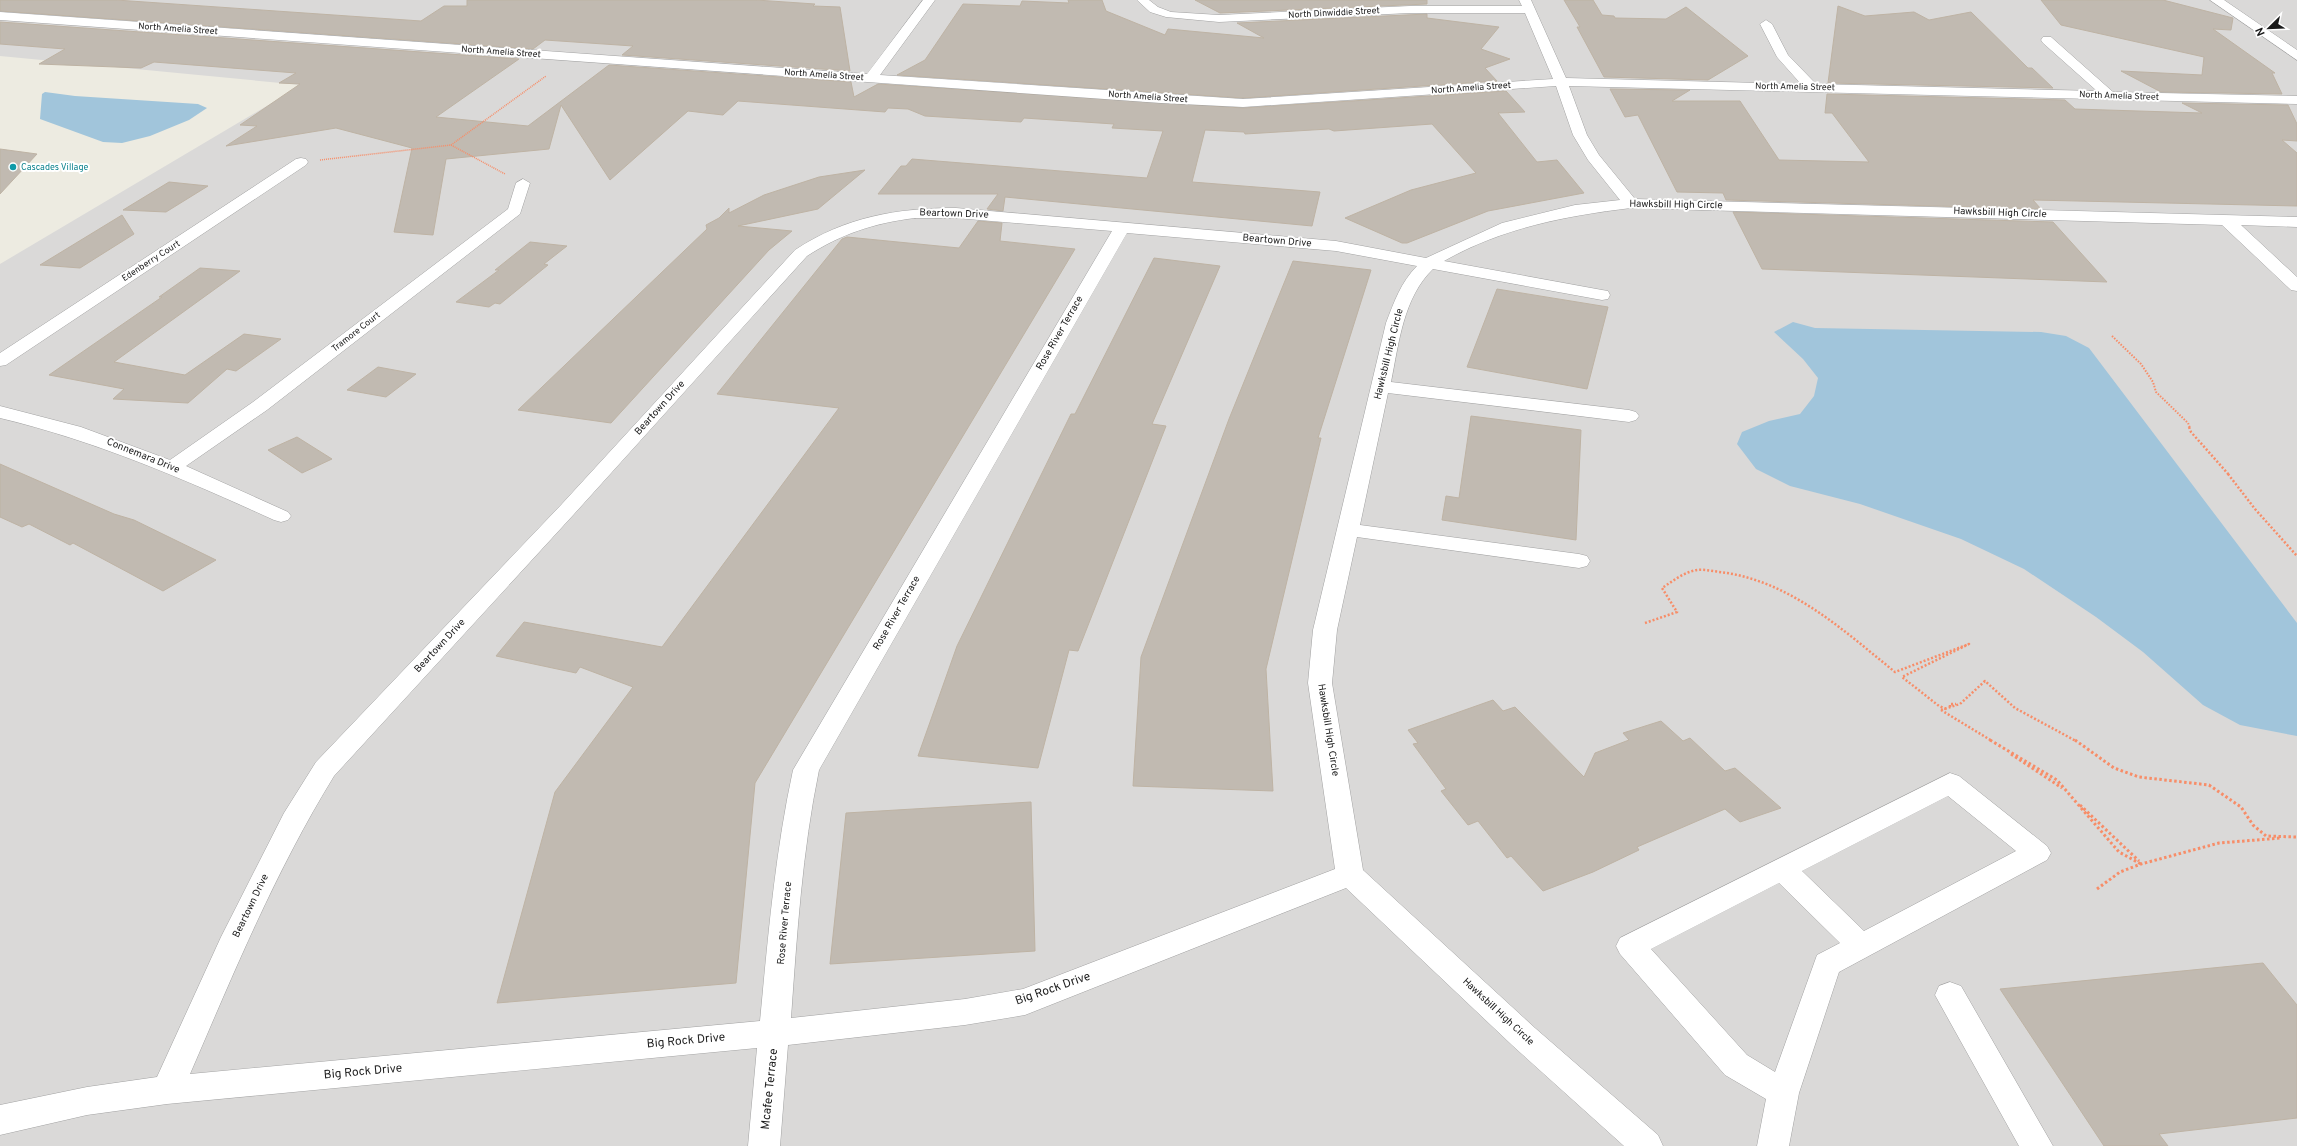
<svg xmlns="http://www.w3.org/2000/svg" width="2297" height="1146" font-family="Overpass,sans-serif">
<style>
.residential{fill:#dad9d8}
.water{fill:#a1c5db}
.building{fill:#c1bab1;stroke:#beb3a4}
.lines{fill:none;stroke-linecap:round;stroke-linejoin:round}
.minor-casing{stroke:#a2a2a2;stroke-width:1}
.path-far3{stroke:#f78d68;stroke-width:1.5;stroke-dasharray:1 1;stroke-linecap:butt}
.path-far2{stroke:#f78d68;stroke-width:2;stroke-dasharray:1.5 1.5;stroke-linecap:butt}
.path-far1{stroke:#f78d68;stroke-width:2.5;stroke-dasharray:2 2;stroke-linecap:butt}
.path{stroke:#f78d68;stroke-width:3;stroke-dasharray:2.5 2.5;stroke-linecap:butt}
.minor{fill:#fff;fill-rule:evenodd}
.culture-dot{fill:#0f9aa8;stroke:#fff;stroke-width:1.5}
.labels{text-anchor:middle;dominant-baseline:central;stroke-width:4;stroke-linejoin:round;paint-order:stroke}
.far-street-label{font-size:9px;fill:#1b1b1b;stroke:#fff}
.far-culture-label{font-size:9px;fill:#0d838f;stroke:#fff;text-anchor:start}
.street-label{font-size:10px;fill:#1b1b1b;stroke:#fff}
.near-street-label{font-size:12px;fill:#1b1b1b;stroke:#fff}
</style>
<rect width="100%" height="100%" fill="#edebe1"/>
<path class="residential" d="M0,0H2297V1146H0V264L302,85L0,56Z"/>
<path class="water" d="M45,92L75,96L198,104L207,108L189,120L150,136L122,143L103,142L40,119L42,94Z
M1793,322L1815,328L2041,332L2066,336L2089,348L2297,623V736L2240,725L2203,705L2143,652L2096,617L2024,569L1961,539L1860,504L1790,486L1756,469L1737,444L1742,432L1769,421L1800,414L1814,396L1818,378L1803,359L1774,332Z"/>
<path class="building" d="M0,0H116L421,21L444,6H467V0H756L815,4L813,6L840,7L850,71L622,55L633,46L545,40L533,49L0,11Z
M1068,0H1102L1106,11L1165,35L1168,29L1264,38L1237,23L1427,14V18L1499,27L1481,49L1510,59L1485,68L1497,81L1243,98L897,75L925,60L963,4L1020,6L1022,1L1069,3Z
M1195,0H1427V4L1220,13Z
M1564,0H1593L1602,15L1614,16L1615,18L1666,19L1686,7L1748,56L1708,80L1604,77L1577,27H1580Z
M2041,0H2163L2233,18L2231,30L2213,29L2275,73H2272L2282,94L2161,92L2121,71L2202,75L2204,57L2061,25Z
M1838,6L1865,16L1914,12L1929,20L1971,12L2028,68H2032L2053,88L1828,83Z
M0,22L519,59L436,117L528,126L609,65L851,82L854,97L878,84L1243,108L1506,91L1525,112L1498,113L1537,162L1557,160L1584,193L1488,211L1407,243H1402L1345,218L1411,190L1476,173L1432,124L1334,131L1329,129L1245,134L1244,132L1205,130L1192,182L1320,192L1312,226L1005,197L1003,211L987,209L998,194H878L901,166H906L912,159L1147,178L1163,131L1112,128L1114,124L1024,118L1021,122L925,116L908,109L888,108L885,112L738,101L723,115L688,111L610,180L561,105L549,149L446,159L433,235L394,232L412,148L336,128L226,146L257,126L240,125L300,84L279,83L296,73L154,62L141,68L39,64L65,49L0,44Z
M1610,89L1690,90L1672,101H1740L1779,160L1869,162L1832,113H1825L1827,94L2065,100L2075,109L2202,113L2182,103L2288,105L2297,124V141L2282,140L2297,153V206L2033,200L2041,209L1726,200L1723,193L1677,192L1638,115L1625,117Z
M0,149L37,154L0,194Z
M865,170L818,209L738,226L792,231L769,250L611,423L518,410L707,229L706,225L719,218L729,208V213L764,195L819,177Z
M169,182L208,186L166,212L123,210Z
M1733,212L2053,222L2107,282L1762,269Z
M122,215L134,234L80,268L40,265Z
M978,221L1002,223L1000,241L1075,249L755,783L736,983L497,1003L555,792L633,687L580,667L576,673L496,656L524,622L662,647L839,408L717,394L842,239L847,237L959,248Z
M530,242L567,246L544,264L548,265L500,304L495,303L489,307L456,302L499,270H495Z
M1154,258L1220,266L1152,424L1166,426L1078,651L1069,650L1038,768L918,756L957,646L1071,414H1075Z
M1293,261L1371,270L1318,438H1321L1266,669L1273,791L1133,786L1141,657L1229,419Z
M200,268L240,271L114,362L185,375L244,334L281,339L236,371L227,369L188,403L113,399L124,389L49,375L162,297H159Z
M1497,289L1608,307L1587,389L1467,367Z
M378,367L416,374L386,397L347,390Z
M1471,416L1581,430L1576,540L1442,520L1446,496L1459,498Z
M297,437L332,459L302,473L268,450Z
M0,464L114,514L134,520L216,560L163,591L73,543L70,545L29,524L22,527L0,517Z
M1493,700L1503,711L1515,707L1584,777L1595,753L1629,740L1623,733L1661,721L1683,741L1690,738L1725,771L1735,768L1781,808L1740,822L1725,809L1637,847L1639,850L1593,872L1543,891L1511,856L1507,858L1478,821L1468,825L1441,791L1446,789L1413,744L1418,743L1408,730Z
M1031,802L1035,951L830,964L846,813Z
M2263,963L2297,1005V1118L2159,1134L2168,1146H2104L2000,989Z"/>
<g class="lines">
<defs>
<path id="minor" d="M923,0H935L880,75L1243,99L1553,79L1525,13H1410L1219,22L1166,17L1150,12L1137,0H1149L1158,7L1171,12L1219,15L1410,6H1522L1519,0H1531L1566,78L1801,84L1777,57L1760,24L1766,20L1772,24L1788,55L1816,84L2097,91L2043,43L2041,40L2043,37H2051L2113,92L2297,96V104L1569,86L1587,135L1599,155L1635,199L2297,217V227L2241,225L2297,277V291L2291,290L2222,225L1631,208C1565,216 1502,228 1444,261L1602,290L1608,291L1610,295L1608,299L1602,300L1433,269C1403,298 1399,343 1391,382L1629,410L1636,412L1639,416L1636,420L1629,422L1388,393L1360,525L1579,554L1587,556L1590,561L1587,566L1579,568L1357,537L1337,630L1332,683L1363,870L1535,1028L1658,1135L1663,1146H1624L1513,1046L1346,888L1025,1015L965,1025L788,1045L780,1146H748L757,1048L167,1104L87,1115L0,1135V1105L87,1087L157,1077L221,937L284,813L316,762L561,505L795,250C845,217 897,208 956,208L1336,241L1426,258L1502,223L1575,205L1620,200L1588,160L1573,135L1556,86L1243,107L1161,103L0,20V12L867,74ZM915,218H956L1112,231L793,770C775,853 768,937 760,1021L190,1074C234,972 276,870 334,776L575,513L807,256C841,234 874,223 915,218ZM1127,233L1336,251L1417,266C1401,282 1394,302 1386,323L1313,630L1308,683L1335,869L1023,989L965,999L791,1018C797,935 802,852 819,770Z
M2210,0H2224L2297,50V60Z
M301,158L306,159L308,162L306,165L6,365L0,366V353L296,159Z
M523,179L530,183L520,214L267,410L186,466L288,512L291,516L288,520L281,522L274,520C184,479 96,441 0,418V406L81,427L170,460L253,402L508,209L516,183Z
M1950,773L1959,776L2047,846L2051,853L2047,860L1839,972L1799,1093L1789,1146H1757L1766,1099L1725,1075L1620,954L1616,946L1620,938ZM1948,796L2016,851L1864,931L1802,871ZM1779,883L1840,943L1817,955L1775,1072L1747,1055L1651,949Z
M1950,982L1961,986L2053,1146H2019L1935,995L1939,986Z"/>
</defs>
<use href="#minor" class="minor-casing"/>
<path class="path-far3" d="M451,145L546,76
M320,160L451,145L505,174"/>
<path class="path-far2" d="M2112,336L2141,364L2153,382L2156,392L2188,423L2190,428"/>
<path class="path-far1" d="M2189,427L2191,432L2229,475
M2228,474L2255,509L2297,556
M1645,623L1677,612L1662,588C1673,581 1684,572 1697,570C1706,569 1717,572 1727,573C1794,584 1844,631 1895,672L1969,644L1902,677L1939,706L1946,709
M1950,707V704H1956
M1941,710L1960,704L1985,681L2015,708L2076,741
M1941,710L1992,741"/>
<path class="path" d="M1990,740L2057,780L2119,852L2141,864
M2075,740L2114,768L2139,777L2209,785L2241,807L2253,825L2266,836L2297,837
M2011,754L2062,788
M2080,805L2139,861
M2097,889L2120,872L2141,864L2219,843L2281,838"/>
<use href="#minor" class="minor"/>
</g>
<circle class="culture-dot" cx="13" cy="167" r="4"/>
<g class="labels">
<g class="far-street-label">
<text transform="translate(1334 13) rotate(-3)">North Dinwiddie Street</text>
<text transform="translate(178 29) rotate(4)">North Amelia Street</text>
<text transform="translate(501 52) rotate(4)">North Amelia Street</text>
<text transform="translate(824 75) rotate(4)">North Amelia Street</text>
<text transform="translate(1795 87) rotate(1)">North Amelia Street</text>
<text transform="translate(1471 88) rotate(-4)">North Amelia Street</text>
<text transform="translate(2119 96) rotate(2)">North Amelia Street</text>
<text transform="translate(1148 97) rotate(4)">North Amelia Street</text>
<text transform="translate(151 261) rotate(-33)">Edenberry Court</text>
<text transform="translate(356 332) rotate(-38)">Tramore Court</text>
</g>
<g class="far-culture-label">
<text x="21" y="167">Cascades Village</text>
</g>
<g class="street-label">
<text transform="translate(1676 205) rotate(1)">Hawksbill High Circle</text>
<text transform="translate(2000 213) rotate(2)">Hawksbill High Circle</text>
<text transform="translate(954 214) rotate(2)">Beartown Drive</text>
<text transform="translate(1277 241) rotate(5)">Beartown Drive</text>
<text transform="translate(1060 333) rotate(-60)">Rose River Terrace</text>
<text transform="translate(1389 354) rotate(-76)">Hawksbill High Circle</text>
<text transform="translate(660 408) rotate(-48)">Beartown Drive</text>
<text transform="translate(143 456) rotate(22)">Connemara Drive</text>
<text transform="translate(897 613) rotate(-60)">Rose River Terrace</text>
<text transform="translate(440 646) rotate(-47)">Beartown Drive</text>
<text transform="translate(1328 730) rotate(81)">Hawksbill High Circle</text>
<text transform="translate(251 906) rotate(-64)">Beartown Drive</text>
<text transform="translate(785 923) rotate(-85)">Rose River Terrace</text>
<text transform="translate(1498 1012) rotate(43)">Hawksbill High Circle</text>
</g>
<g class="near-street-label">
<text transform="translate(1053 989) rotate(-19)">Big Rock Drive</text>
<text transform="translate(686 1041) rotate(-5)">Big Rock Drive</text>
<text transform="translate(363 1072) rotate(-5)">Big Rock Drive</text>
<text transform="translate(770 1089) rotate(-84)">Mcafee Terrace</text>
</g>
</g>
<g transform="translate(2269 28) rotate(247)" stroke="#ffffff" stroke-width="3" paint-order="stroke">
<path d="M0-3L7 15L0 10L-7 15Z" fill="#1b1b1b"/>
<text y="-6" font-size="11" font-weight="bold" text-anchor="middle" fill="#1b1b1b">N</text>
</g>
</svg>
